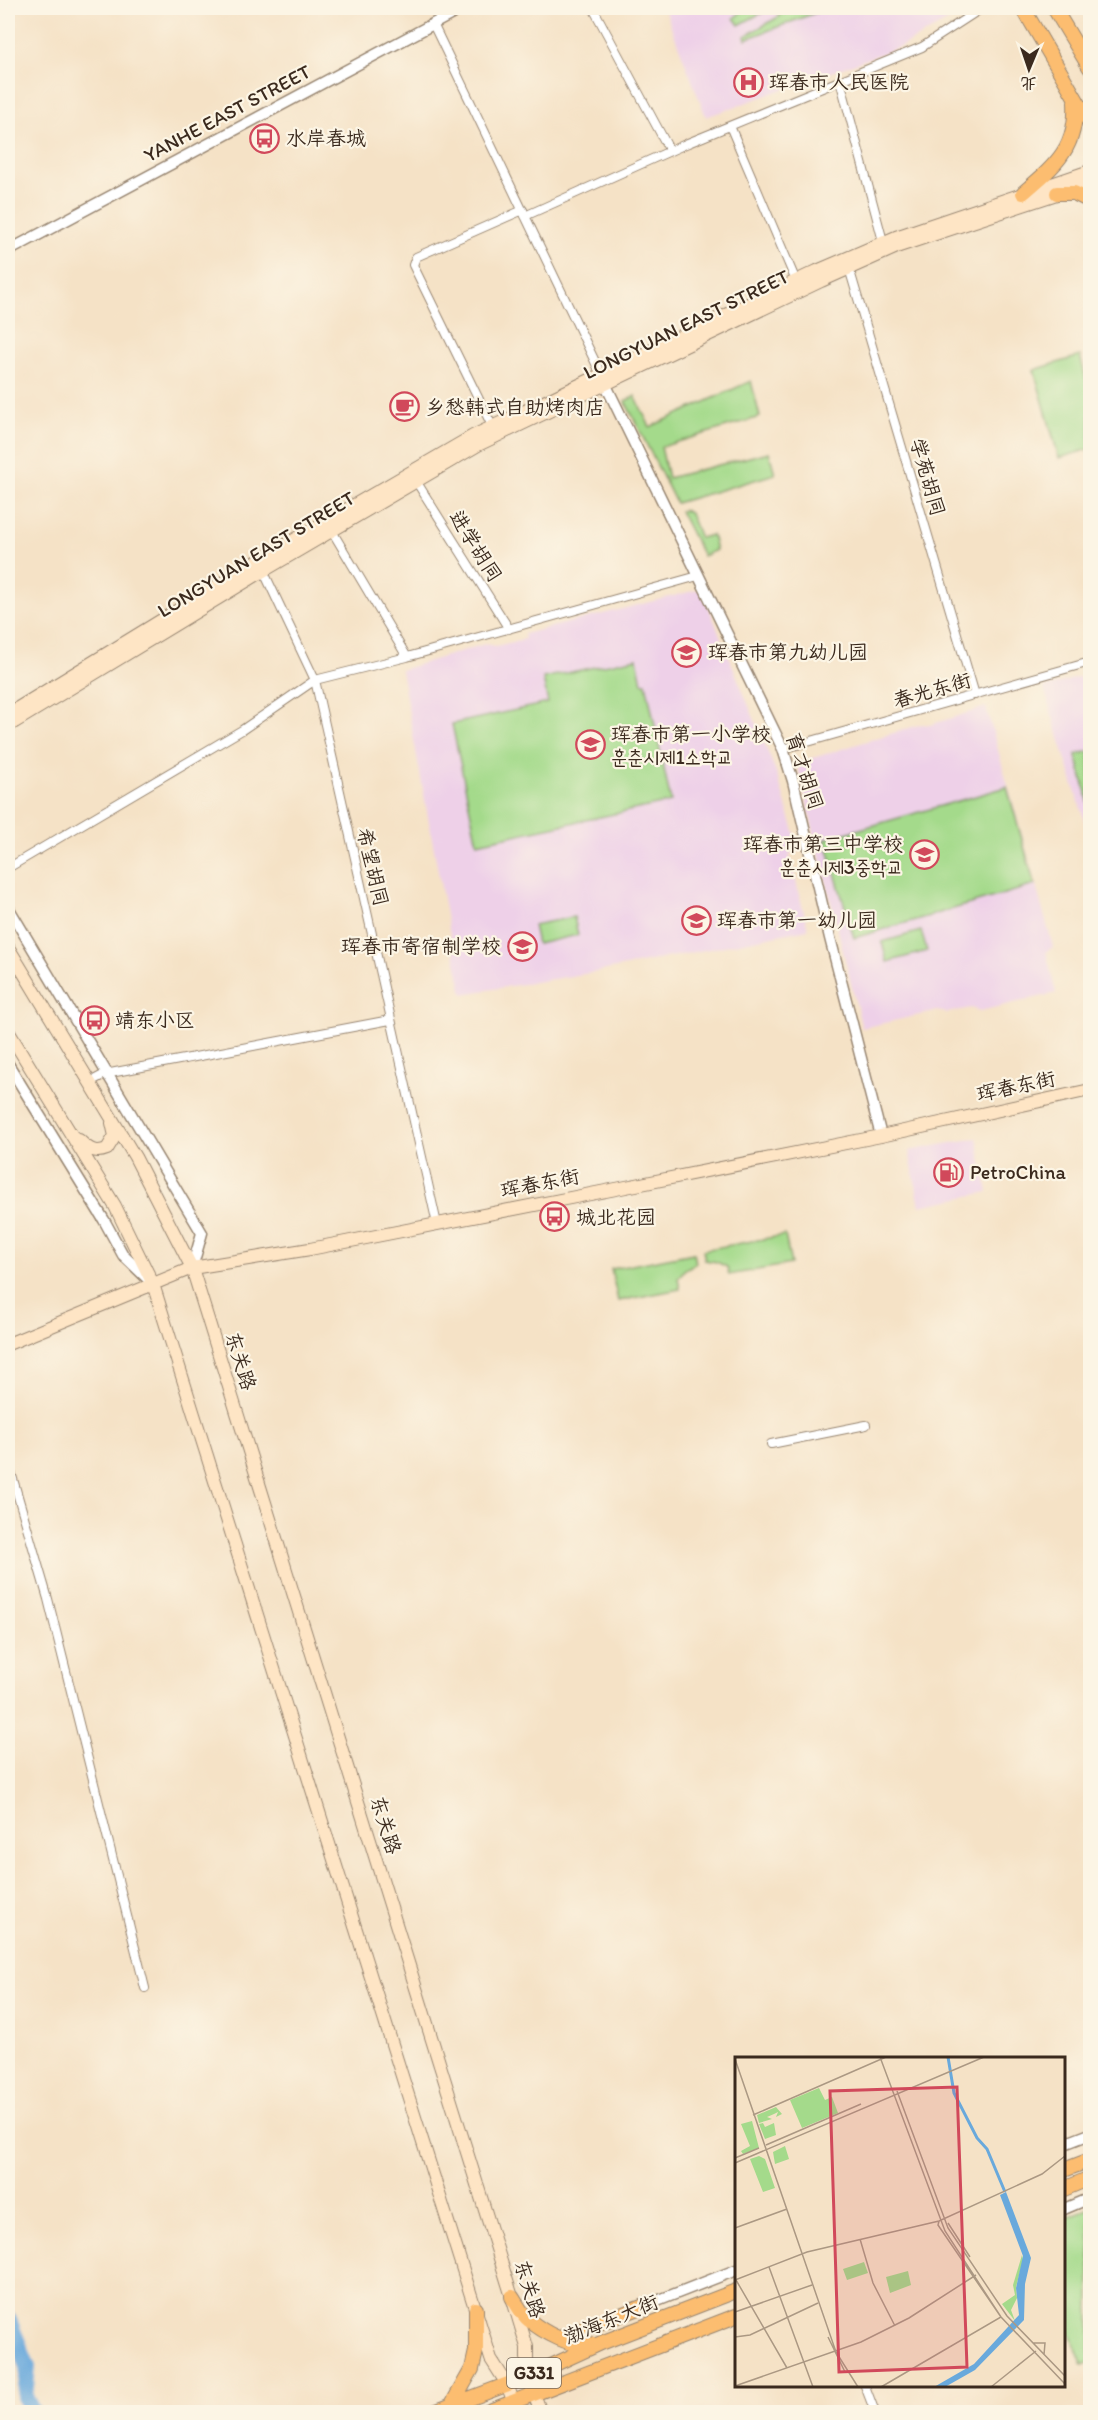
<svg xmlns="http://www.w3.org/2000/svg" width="1098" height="2420" font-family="Itim,'LXGW WenKai TC','Poor Story',sans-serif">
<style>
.built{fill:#eed0e8}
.green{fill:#a4da8b;stroke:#708254;stroke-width:1.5}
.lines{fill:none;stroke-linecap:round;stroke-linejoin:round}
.river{stroke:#69a9dc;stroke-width:16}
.minor-casing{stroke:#988672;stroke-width:10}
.tertiary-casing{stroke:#988672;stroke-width:13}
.secondary-casing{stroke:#988672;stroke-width:14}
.primary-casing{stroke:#988672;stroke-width:16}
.trunk-casing{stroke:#988672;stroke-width:16}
.minor{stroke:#fff;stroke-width:8}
.tertiary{stroke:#fff;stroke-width:10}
.secondary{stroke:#fee5c5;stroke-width:12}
.primary{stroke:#fcbd6f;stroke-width:14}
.trunk{stroke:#fcbd6f;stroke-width:14}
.labels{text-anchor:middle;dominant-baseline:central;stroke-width:4.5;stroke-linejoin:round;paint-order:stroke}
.shield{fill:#fcf5e5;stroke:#75675a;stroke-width:1.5}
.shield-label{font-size:18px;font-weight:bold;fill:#3b2a1e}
.poi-label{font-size:20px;fill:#3b2a1e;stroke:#fcf5e5;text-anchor:start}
.street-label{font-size:20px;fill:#3b2a1e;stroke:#fcf5e5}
.inset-river{fill:none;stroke:#69a9dc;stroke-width:3}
.inset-road{fill:none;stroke:#ab9883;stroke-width:1.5}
.view{fill:#d1495b;fill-opacity:0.15;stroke:#d1495b;stroke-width:3}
.inset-edge{fill:none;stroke:#3b2a1e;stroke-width:3}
</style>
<rect width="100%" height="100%" fill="#fcf5e5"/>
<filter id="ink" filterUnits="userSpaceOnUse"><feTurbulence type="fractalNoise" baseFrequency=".0167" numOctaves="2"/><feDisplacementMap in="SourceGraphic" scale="12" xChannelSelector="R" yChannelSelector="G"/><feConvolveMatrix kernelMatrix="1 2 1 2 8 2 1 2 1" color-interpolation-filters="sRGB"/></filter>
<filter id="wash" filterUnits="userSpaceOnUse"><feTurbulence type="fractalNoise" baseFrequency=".008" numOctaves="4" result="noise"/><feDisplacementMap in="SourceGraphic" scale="24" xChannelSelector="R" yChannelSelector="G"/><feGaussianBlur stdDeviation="1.35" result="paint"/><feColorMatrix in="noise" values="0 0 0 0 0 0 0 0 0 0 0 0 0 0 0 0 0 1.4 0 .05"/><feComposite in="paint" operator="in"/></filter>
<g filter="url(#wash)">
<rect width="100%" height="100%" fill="#f5e2c6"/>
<path class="built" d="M664,8H965L967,11L900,47L706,117Z
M701,589L776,772L800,851L789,854L808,929L596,972L463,994L447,920L401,670L485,644L496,646L525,639L524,634Z
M1090,674V839L1044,688Z
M986,707L1053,947L1046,952L1056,993L980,1011L971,1008L947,1013L937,1011L862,1028L797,763L922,724L930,725Z
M977,1138L988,1192L920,1206L909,1151Z"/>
<path class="green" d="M746,8H771L739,25L734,18Z
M775,8H828L746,39L745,36L780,16Z
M1080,356L1090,394V449L1059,458L1034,370Z
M751,381L760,417L661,447L668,478L769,452L775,474L676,503L625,401L635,396L650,427Z
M683,510L690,513L700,538L712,535L716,550L703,556L680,511Z
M637,658L642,683H646L671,802L477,843L452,724L548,703L543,678Z
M1090,751V808L1076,755Z
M1007,787L1035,885L854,938L825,839Z
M574,917L578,935L537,944L533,925Z
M921,931L927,951L887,962L882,942Z
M785,1235L791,1264L729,1275L727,1267L717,1262L705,1260L703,1250Z
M694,1253L696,1263L685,1269L678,1278L680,1289L618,1301L611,1269Z
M1090,2208V2362L1083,2365L1064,2319V2218Z"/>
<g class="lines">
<path class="river" d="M8,2318L28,2367L25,2397L33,2412"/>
</g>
</g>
<g filter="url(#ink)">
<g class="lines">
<defs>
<path id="minor" d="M593,8L670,151
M8,10L11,8
M433,24L601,374
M840,80L884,245
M730,126L796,281
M525,216L688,143L922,47L982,8
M849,268L975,695
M494,430L413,265L416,257L523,210
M416,481L509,629
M332,531L407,657
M261,566L315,680L437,1224
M783,749L1090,662
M8,868L242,730L315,680L407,657L698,576
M90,1082L105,1074L390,1020
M771,1444L866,1425
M8,1462L48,1599L145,1988
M865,2386L875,2412"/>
<path id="tertiary" d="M8,251L463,8
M602,377L783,749L793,781L830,938L881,1136
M8,907L202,1233L192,1268
M8,1064L104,1220L123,1255L150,1281
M1064,2144L1090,2134
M1064,2209L1090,2198
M652,2303L736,2270"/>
<path id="secondary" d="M8,714L258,561L473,436L817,271L896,237L1090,171
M8,726L263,571L478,445L821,281L899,246L1090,183
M8,947L135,1157L192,1268L512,2297L527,2347V2377L541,2412
M8,1031L115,1206L153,1284L491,2359L507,2384L517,2412
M79,1140C88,1149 95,1154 107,1149L115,1136L112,1123
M8,1344L192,1268L310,1249L621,1188L881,1136L1090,1090"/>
<path id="primary" d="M1023,8L1090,123
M1054,8L1090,68
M1023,193C1056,165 1078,147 1075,101
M1057,193H1074L1090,201"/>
<path id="trunk" d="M1064,2170L1090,2160
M1064,2189L1090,2178
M512,2297C517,2304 522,2315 529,2320C543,2332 572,2348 590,2344
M560,2338L652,2303
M451,2406L472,2369L476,2351V2309
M434,2412L527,2377L601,2343L736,2291
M487,2412L736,2316"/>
</defs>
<use href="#minor" class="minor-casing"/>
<use href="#tertiary" class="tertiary-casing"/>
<use href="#secondary" class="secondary-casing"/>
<use href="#primary" class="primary-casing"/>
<use href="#trunk" class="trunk-casing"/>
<use href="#minor" class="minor"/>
<use href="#tertiary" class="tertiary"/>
<use href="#secondary" class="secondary"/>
<use href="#primary" class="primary"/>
<use href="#trunk" class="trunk"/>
</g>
</g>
<defs>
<symbol id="hospital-ring" viewBox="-11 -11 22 22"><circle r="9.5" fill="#fcf5e5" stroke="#d1495b" stroke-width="1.5"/><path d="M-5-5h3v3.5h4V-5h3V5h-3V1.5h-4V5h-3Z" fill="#d1495b"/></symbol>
<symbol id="bus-ring" viewBox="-11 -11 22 22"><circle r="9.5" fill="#fcf5e5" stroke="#d1495b" stroke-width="1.5"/><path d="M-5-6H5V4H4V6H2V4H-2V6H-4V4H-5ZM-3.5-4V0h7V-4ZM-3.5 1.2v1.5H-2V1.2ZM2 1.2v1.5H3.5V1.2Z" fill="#d1495b"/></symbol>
<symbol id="cafe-ring" viewBox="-11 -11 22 22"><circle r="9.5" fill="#fcf5e5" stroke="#d1495b" stroke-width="1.5"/><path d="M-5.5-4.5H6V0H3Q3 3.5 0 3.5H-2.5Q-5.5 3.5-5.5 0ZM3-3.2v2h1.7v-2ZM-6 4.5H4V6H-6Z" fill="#d1495b"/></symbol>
<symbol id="school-ring" viewBox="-11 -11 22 22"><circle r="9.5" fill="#fcf5e5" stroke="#d1495b" stroke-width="1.5"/><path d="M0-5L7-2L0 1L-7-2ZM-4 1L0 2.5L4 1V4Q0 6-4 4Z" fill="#d1495b"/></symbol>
<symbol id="fuel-ring" viewBox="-11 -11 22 22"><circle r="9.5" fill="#fcf5e5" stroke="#d1495b" stroke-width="1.5"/><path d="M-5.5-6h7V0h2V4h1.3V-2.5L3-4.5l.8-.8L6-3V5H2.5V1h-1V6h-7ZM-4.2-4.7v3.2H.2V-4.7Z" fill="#d1495b"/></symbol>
</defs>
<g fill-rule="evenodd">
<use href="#hospital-ring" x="732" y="66" width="33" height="33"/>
<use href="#bus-ring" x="248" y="122" width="33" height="33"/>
<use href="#cafe-ring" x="388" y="390" width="33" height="33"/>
<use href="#school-ring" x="670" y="636" width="33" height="33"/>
<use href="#school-ring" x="574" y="728" width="33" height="33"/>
<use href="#school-ring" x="908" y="838" width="33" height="33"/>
<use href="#school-ring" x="680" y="904" width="33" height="33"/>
<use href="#school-ring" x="506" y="930" width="33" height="33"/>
<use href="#bus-ring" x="78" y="1004" width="33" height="33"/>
<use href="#fuel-ring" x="932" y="1156" width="33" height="33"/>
<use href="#bus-ring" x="538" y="1200" width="33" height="33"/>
</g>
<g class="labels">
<rect class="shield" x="507" y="2358" width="54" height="30" rx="4.5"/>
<g class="shield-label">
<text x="534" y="2373">G331</text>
</g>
<g class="poi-label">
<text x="769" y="82">珲春市人民医院</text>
<text x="286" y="138">水岸春城</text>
<text x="425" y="407">乡愁韩式自助烤肉店</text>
<text x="708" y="652">珲春市第九幼儿园</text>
<text x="611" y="734">珲春市第一小学校<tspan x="611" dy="23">훈춘시제1소학교</tspan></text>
<text x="903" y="844" text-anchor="end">珲春市第三中学校<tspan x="903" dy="23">훈춘시제3중학교</tspan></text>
<text x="717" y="920">珲春市第一幼儿园</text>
<text x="501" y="946" text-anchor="end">珲春市寄宿制学校</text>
<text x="115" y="1020">靖东小区</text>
<text x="970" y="1172">PetroChina</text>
<text x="576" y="1217">城北花园</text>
</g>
<g class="street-label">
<text transform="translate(227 113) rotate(-28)">YANHE EAST STREET</text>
<text transform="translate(686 324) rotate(-26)">LONGYUAN EAST STREET</text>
<text transform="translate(928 477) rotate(74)">学苑胡同</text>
<text transform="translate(476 546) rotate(58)">进学胡同</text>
<text transform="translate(256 554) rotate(-31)">LONGYUAN EAST STREET</text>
<text transform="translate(932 690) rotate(-16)">春光东街</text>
<text transform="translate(805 771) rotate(72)">育才胡同</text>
<text transform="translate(373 867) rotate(77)">希望胡同</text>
<text transform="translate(1016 1086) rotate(-12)">珲春东街</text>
<text transform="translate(540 1183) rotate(-11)">珲春东街</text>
<text transform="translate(241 1361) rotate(73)">东关路</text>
<text transform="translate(386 1825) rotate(73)">东关路</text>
<text transform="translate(530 2289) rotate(73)">东关路</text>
<text transform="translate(611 2319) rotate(-22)">渤海东大街</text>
</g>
</g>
<g transform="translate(735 2057)">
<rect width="330" height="330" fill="#f5e2c6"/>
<path d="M84,31L90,43L97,40L103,56L67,71L55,43ZM41,50L47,57L41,60L43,55L39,57L32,60L37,62L24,66L22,58ZM17,64L24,91L8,97L6,94L15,89L6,67ZM28,66L30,70L39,66L41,78L30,82L24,67ZM50,89L54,102L40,107L38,95ZM24,99L30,102L40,131L28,135L15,102ZM287,198L288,203L281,230L282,241L276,253L280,264L267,247L280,238L278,228ZM129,205L133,216L112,223L108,212ZM173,214L176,228L155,236L151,220Z" fill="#a4da8b"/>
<path d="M271,135L296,201L290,227L289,263L240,313L210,330H199L239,307L284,258L281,231L288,199L265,138Z" fill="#69a9dc"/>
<path class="inset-river" d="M213,0L219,36L242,81L252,92L270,135"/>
<path class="inset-road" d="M145,0L210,174L266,260L330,327M0,2L101,295L123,330M162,34L213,171L272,259L330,319M18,58L151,0M31,88L126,47M0,101L24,91M0,106L249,0M213,166L235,200M0,171L52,152M125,182L138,226L160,269M34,210L78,330M0,223L72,195L204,164L307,117L330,99M1,223L52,311M0,255L77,228M0,280L15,278L83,246M93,280L110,315M298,286H310L309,298M0,329L126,285L174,261L241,218M146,330L266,260L203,168L204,164M256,330L301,294"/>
<path class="view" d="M222,30L232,310L104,315L95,34Z"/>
<rect width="330" height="330" class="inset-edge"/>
</g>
<rect width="1098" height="2420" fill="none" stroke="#fcf5e5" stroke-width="30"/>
<g transform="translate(1029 69) rotate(182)" stroke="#fcf5e5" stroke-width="4.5" paint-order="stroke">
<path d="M0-4.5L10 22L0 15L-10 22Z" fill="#3b2a1e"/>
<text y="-9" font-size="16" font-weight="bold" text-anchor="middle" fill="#3b2a1e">北</text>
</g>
</svg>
